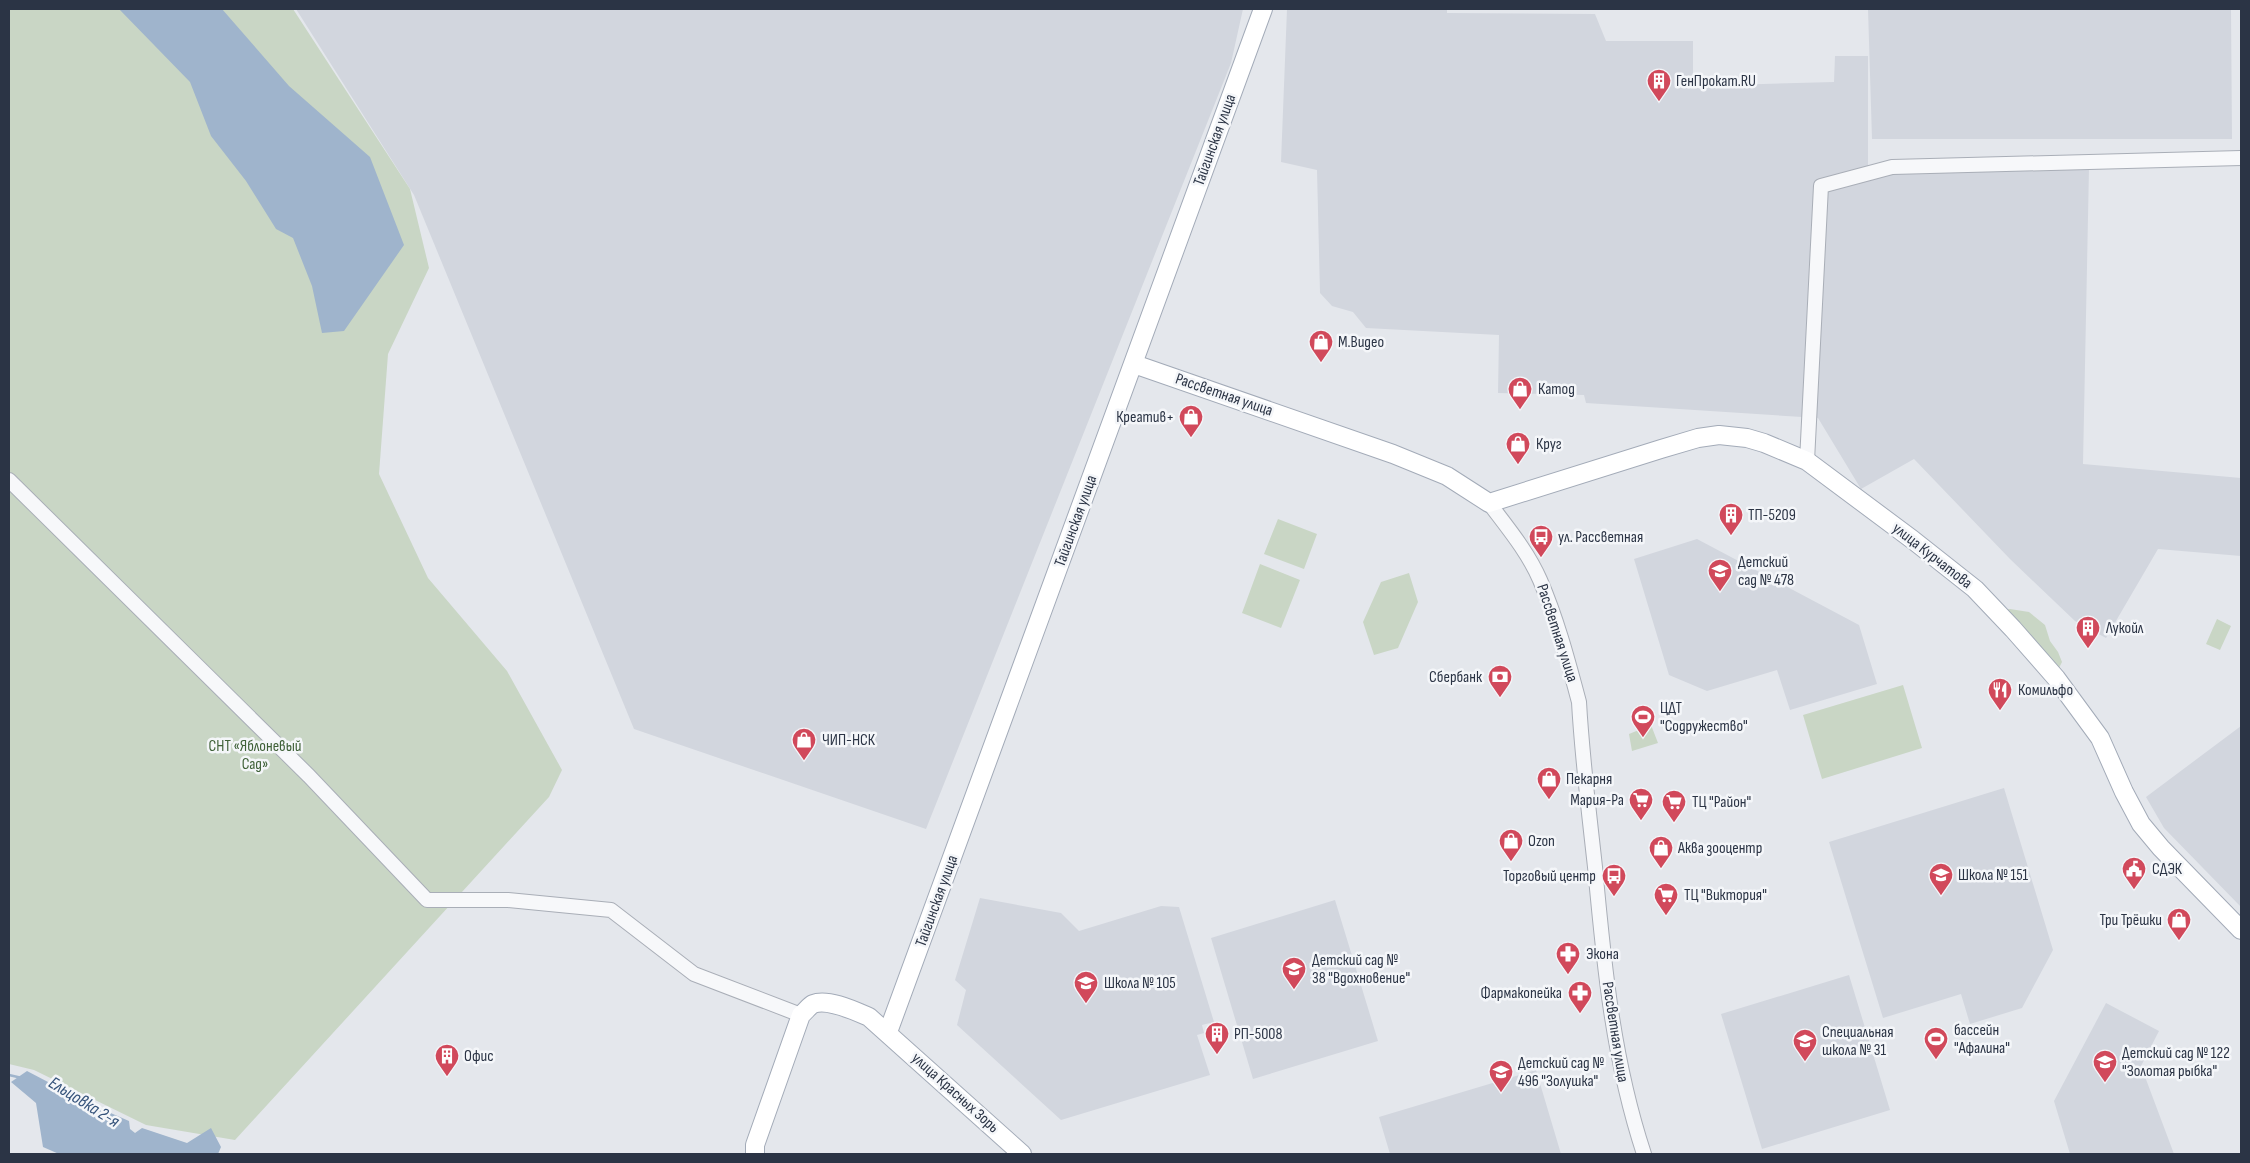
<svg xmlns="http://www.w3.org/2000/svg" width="2250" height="1163" font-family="'Sofia Sans Condensed',sans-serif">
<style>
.built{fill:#d2d6de}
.green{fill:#c9d6c5}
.water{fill:#9fb4cc}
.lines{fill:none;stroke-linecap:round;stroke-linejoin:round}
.stream{stroke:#9fb4cc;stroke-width:2.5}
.minor-casing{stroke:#a9aeb7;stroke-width:16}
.major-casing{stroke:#a3abb8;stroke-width:20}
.minor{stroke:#f7f8fa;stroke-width:14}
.major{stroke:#fff;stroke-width:18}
.labels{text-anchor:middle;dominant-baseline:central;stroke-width:5;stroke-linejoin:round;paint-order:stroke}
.poi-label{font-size:16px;fill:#2b3445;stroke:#f4f6f9;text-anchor:start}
.street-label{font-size:16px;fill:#2b3445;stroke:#f4f6f9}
.park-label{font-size:16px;fill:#3f6138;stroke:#f4f6f9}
.water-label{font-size:18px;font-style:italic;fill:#34527a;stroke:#f4f6f9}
</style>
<rect width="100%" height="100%" fill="#e4e7ec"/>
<path class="built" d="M296,9H1243L1231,63L926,829L634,729L414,195Z
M1287,9H1447V13L1595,14L1606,41H1693V86L1834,82L1835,56H1868V174L2089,168L2083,464L2241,478V556L2158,549L2106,638L2075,621L2010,559L1914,459L1861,489L1818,418L1586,403L1584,395L1498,393L1499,335L1366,328L1353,312L1332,306L1320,293L1317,170L1281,162Z
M1868,9H2241L2231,10L2232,139H1872Z
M1697,539L1859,625L1877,684L1790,710L1777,670L1707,691L1669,675L1634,559Z
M2241,726V907L2164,828L2146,797Z
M2004,788L2053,950L2022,1008L1970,1024L1961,994L1883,1018L1829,842Z
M980,898L1061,913L1079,931L1161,906L1179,907L1214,1022L1202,1025L1204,1033L1197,1035L1210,1075L1061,1120L957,1025L966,990L955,980Z
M1335,900L1378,1041L1253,1079L1211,938Z
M1849,975L1890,1110L1762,1149L1721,1014Z
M2106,1003L2159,1031L2141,1066L2174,1154H2070L2054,1101Z
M1536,1070L1561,1154H1390L1379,1117Z"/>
<path class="green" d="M9,9H293L410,189L429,268L388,354L379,474L428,578L507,671L562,770L549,797L235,1140L146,1125L34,1070L9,1064Z
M1278,519L1317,534L1304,569L1264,554Z
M1260,564L1300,580L1281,628L1242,613Z
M1409,573L1418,602L1398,648L1374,655L1363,622L1381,582Z
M2010,609L2029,612L2045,625L2050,641L2058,652L2062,662L2058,670L2005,610Z
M2217,619L2231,626L2220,650L2206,644Z
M1903,685L1922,748L1822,779L1803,715Z
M1651,725L1658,743L1632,751L1629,734Z"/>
<path class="water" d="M119,9H222L289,86L370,157L404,245L344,331L322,333L312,286L293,238L276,229L246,181L211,136L190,82Z
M27,1071L90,1104L129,1121L130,1129L135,1133L142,1128L187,1143L211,1128L221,1147L218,1154H59L43,1147L36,1103L11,1082Z"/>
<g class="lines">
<path class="stream" d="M9,1075L22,1078"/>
<defs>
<path id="minor" d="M1807,461L1821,186L1892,167L2241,158
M9,480L309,776L427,900H508L611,910L694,974L801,1015
M1489,503C1507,527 1528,552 1540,580C1557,619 1568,661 1579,702C1582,757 1589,812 1595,867C1604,966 1613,1060 1644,1154"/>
<path id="major" d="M1134,364L1393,454L1447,476L1489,503L1661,449L1698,438L1719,435L1747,438L1764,443L1807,461L1913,540L1975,589L2013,629L2056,678L2100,738L2124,792L2141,824L2161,848L2241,930
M888,1032L1263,9
M755,1154V1145L801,1015C805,1012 809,1006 813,1004C828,998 855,1011 869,1017L1022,1154"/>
</defs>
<use href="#minor" class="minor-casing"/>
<use href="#major" class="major-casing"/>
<use href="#minor" class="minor"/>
<use href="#major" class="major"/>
</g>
<defs>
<symbol id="building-pin" viewBox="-11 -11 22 30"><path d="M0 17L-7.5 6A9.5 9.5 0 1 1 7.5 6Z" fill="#d1495b" stroke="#f4f6f9"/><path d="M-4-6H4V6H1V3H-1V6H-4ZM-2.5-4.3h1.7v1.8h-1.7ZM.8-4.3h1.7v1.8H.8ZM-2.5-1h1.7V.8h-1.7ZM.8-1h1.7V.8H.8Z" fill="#fff"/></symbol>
<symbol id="shop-pin" viewBox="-11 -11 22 30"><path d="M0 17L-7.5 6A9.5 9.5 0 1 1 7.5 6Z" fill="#d1495b" stroke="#f4f6f9"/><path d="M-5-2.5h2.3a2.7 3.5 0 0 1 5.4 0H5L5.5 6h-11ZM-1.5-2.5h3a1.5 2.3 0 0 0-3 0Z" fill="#fff"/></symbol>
<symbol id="bus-pin" viewBox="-11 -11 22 30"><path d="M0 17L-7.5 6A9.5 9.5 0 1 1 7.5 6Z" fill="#d1495b" stroke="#f4f6f9"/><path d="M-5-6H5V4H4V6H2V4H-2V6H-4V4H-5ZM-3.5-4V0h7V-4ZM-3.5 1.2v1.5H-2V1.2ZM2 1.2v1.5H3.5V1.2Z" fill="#fff"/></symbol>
<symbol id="school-pin" viewBox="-11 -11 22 30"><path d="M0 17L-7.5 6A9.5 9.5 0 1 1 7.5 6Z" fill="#d1495b" stroke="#f4f6f9"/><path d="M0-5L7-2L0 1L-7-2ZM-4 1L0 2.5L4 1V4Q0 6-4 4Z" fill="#fff"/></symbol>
<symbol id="bank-pin" viewBox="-11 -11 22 30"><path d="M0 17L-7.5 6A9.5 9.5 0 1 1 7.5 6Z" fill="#d1495b" stroke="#f4f6f9"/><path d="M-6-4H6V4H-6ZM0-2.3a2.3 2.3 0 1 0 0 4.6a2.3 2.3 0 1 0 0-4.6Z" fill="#fff"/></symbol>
<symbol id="restaurant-pin" viewBox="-11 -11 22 30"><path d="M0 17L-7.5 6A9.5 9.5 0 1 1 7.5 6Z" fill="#d1495b" stroke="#f4f6f9"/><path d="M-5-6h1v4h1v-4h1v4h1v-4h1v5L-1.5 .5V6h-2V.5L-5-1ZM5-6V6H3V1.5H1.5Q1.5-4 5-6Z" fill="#fff"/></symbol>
<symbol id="stadium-pin" viewBox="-11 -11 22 30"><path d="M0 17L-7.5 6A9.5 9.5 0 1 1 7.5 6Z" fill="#d1495b" stroke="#f4f6f9"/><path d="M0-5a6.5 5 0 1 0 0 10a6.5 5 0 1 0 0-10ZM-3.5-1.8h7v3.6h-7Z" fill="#fff"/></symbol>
<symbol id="supermarket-pin" viewBox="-11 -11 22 30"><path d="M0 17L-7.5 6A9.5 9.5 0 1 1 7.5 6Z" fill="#d1495b" stroke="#f4f6f9"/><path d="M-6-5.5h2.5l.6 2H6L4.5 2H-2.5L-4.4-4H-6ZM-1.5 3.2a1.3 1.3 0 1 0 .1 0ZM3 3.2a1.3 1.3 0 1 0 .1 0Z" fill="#fff"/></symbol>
<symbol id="civic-pin" viewBox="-11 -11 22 30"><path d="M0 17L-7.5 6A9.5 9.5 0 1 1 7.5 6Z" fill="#d1495b" stroke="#f4f6f9"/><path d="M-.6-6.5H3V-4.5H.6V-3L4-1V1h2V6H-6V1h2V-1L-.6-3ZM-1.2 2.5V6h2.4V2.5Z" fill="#fff"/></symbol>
<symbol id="pharmacy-pin" viewBox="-11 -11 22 30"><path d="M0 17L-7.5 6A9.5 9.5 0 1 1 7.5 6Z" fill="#d1495b" stroke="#f4f6f9"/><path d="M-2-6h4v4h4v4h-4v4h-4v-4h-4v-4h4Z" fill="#fff"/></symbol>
</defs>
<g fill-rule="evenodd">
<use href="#building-pin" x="1645" y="67" width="28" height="38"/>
<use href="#shop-pin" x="1307" y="328" width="28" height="38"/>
<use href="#shop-pin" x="1506" y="375" width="28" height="38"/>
<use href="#shop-pin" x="1177" y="403" width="28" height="38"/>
<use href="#shop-pin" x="1504" y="430" width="28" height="38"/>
<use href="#building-pin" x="1717" y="501" width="28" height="38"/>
<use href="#bus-pin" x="1527" y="523" width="28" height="38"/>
<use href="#school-pin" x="1706" y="557" width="28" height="38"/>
<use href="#building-pin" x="2074" y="614" width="28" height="38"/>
<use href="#bank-pin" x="1486" y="663" width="28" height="38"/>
<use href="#restaurant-pin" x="1986" y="676" width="28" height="38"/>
<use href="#stadium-pin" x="1629" y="703" width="28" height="38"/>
<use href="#shop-pin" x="790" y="726" width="28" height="38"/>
<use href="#shop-pin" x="1535" y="765" width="28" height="38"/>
<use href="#supermarket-pin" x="1627" y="786" width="28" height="38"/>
<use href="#supermarket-pin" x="1660" y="788" width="28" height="38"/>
<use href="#shop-pin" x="1497" y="827" width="28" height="38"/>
<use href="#shop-pin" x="1647" y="834" width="28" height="38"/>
<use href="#civic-pin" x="2120" y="855" width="28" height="38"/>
<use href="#school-pin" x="1927" y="861" width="28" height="38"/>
<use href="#bus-pin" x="1600" y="862" width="28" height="38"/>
<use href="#supermarket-pin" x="1652" y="881" width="28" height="38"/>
<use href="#shop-pin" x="2165" y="906" width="28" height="38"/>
<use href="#pharmacy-pin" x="1554" y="940" width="28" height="38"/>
<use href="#school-pin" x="1280" y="955" width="28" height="38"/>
<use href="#school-pin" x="1072" y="969" width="28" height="38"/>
<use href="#pharmacy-pin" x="1566" y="979" width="28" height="38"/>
<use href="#building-pin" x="1203" y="1020" width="28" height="38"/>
<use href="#stadium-pin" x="1922" y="1025" width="28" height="38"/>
<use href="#school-pin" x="1791" y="1027" width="28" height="38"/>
<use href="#building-pin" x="433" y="1042" width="28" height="38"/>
<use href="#school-pin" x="2091" y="1048" width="28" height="38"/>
<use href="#school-pin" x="1487" y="1058" width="28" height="38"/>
</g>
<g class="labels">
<g class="poi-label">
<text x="1676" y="81">ГенПрокат.RU</text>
<text x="1338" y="342">М.Видео</text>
<text x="1538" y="389">Катод</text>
<text x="1174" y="417" text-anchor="end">Креатив+</text>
<text x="1536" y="444">Круг</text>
<text x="1748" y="515">ТП-5209</text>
<text x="1558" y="537">ул. Рассветная</text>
<text x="1738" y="562">Детский<tspan x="1738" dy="18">сад № 478</tspan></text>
<text x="2106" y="628">Лукойл</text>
<text x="1482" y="677" text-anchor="end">Сбербанк</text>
<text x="2018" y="690">Комильфо</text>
<text x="1660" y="708">ЦДТ<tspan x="1660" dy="18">"Содружество"</tspan></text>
<text x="822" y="740">ЧИП-НСК</text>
<text x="1566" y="779">Пекарня</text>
<text x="1624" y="800" text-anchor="end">Мария-Ра</text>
<text x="1692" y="802">ТЦ "Район"</text>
<text x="1528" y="841">Ozon</text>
<text x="1678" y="848">Аква зооцентр</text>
<text x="2152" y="869">СДЭК</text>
<text x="1958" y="875">Школа № 151</text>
<text x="1596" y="876" text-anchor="end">Торговый центр</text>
<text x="1684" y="895">ТЦ "Виктория"</text>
<text x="2162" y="920" text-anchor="end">Три Трёшки</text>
<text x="1586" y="954">Экона</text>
<text x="1312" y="960">Детский сад №<tspan x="1312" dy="18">38 "Вдохновение"</tspan></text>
<text x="1104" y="983">Школа № 105</text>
<text x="1562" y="993" text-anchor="end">Фармакопейка</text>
<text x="1954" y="1030">бассейн<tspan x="1954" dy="18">"Афалина"</tspan></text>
<text x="1822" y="1032">Специальная<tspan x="1822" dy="18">школа № 31</tspan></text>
<text x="1234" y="1034">РП-5008</text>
<text x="2122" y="1053">Детский сад № 122<tspan x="2122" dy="18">"Золотая рыбка"</tspan></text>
<text x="464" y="1056">Офис</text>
<text x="1518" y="1063">Детский сад №<tspan x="1518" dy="18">496 "Золушка"</tspan></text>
</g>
<g class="street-label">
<text transform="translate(1215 140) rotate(-70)">Тайгинская улица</text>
<text transform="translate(1224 395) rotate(19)">Рассветная улица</text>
<text transform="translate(1076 521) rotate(-70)">Тайгинская улица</text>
<text transform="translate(1932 556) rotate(38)">улица Курчатова</text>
<text transform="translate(1557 633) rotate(72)">Рассветная улица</text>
<text transform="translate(937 901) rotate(-70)">Тайгинская улица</text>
<text transform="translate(1615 1032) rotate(81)">Рассветная улица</text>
<text transform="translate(955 1093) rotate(42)">улица Красных Зорь</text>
</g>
<g class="park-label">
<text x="255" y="746">СНТ «Яблоневый<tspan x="255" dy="18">Сад»</tspan></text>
</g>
<g class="water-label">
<text transform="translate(84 1102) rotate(32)">Ельцовка 2-я</text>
</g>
</g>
<rect width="2250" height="1163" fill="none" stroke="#2b3445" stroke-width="20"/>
</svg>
